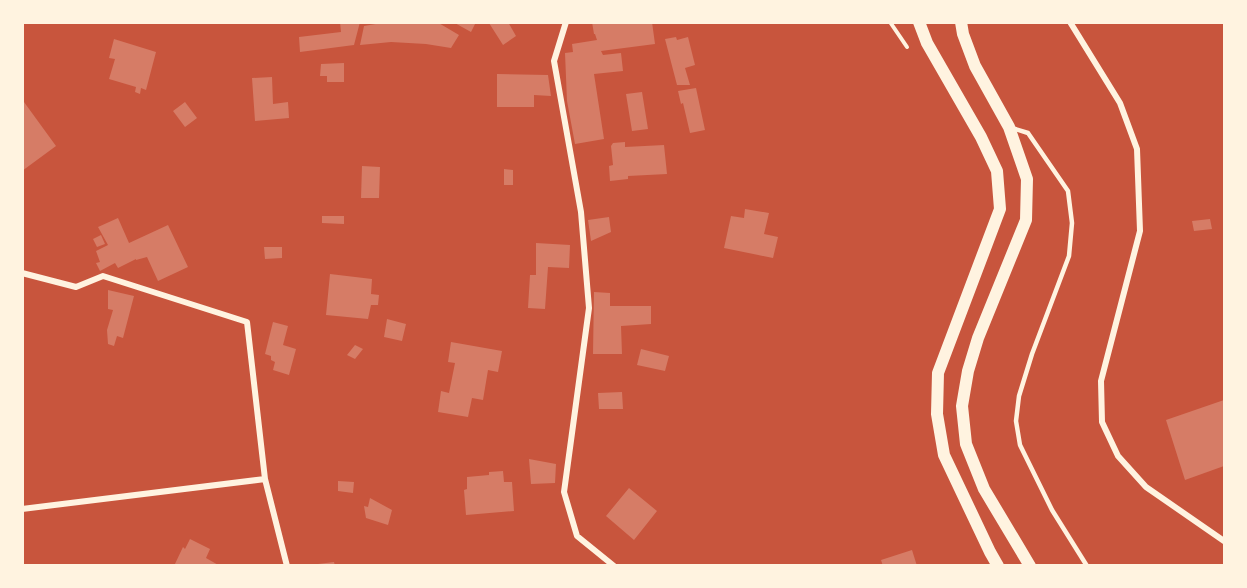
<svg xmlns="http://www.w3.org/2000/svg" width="1247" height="588" font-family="Figtree,sans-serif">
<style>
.building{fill:#d67c66}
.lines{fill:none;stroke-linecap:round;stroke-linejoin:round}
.path{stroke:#fff3e0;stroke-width:4}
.service{stroke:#fff3e0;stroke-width:4.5}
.minor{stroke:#fff3e0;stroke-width:6}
.secondary{stroke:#fff3e0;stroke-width:12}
</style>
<rect width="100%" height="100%" fill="#c8553d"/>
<path class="building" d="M340,22H360L354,45L300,52L299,37L341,32Z
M387,22H437L459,35L451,48L426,44L391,42L360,45L364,26Z
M453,22H476L471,32Z
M490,22H508L516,36L503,45L489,23Z
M592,22H652L655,44L601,51L603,55L621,53L623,71L594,74L604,139L575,144L567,101L565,53L573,52L572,44L597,40L595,34H594Z
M676,37L677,40L688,37L695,65L685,68L690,85H677L665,39Z
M114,39L156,52L146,90L141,88L140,94L135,92L136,87L109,79L115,59L109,58Z
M344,63V82H327V76H320L321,64Z
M497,74L548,75L551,96L534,95V107H497Z
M272,77L273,104L288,102L289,118L255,121L252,78Z
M696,88L705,130L690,133L683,103L681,104L678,91Z
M642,92L648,129L632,131L626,94Z
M24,102L56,146L22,171V103Z
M185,102L197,118L185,127L173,111Z
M625,142V147L664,145L667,174L628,176V179L610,181L609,166L613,165L611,146L613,143Z
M362,166L380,167L379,198H361Z
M504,169L513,170V185H504Z
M745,209L769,213L764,234L778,237L773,258L724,248L731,216L744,218Z
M322,216H344V224L322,223Z
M609,217L611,232L591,241L588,220Z
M118,218L129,243L168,225L188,267L158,281L147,257L136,260V259L118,268L115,263L100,271L96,263L100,262L96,251L108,245L98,227Z
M1210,219L1212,229L1194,231L1192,221Z
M101,235L105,244L97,247L93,239Z
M536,243L570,245L569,268L548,267L545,309L528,308L530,275H536Z
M264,247H282V258L265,259Z
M330,274L372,279L371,294L379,295L378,305H371L368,319L326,315Z
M108,290L134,296L123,338L117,336L114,346L108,344L107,330L113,310L108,309Z
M594,292L610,293V306H651V324L621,326L622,354H593Z
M387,319L406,324L402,341L384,337Z
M273,322L288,326L283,345L296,349L289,375L273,370L275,362L271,360V356L265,354Z
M451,342L502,351L498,372L488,370L483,400L472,398L468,417L438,412L441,391L449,393L455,363L448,362Z
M355,345L363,349L355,359L347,355Z
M641,349L669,356L665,371L637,365Z
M622,392L623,409H599L598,393Z
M1224,400V466L1185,480L1166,420Z
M529,459L556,464L555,483L531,484Z
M503,471L504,482H512L514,511L466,515L464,490L467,489V477L489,475V472Z
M338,481L354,482L353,493L338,491Z
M629,488L657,511L634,540L606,516Z
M370,498L392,510L388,525L366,518L364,506L368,507Z
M190,539L210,549L206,558L220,566H174L183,547L185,549Z
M912,550L917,566H883L881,560Z
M334,562L335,566H318V564Z"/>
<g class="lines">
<path class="path" d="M890,22L907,47"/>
<path class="service" d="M1012,128L1028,133L1068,191L1072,223L1069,256L1032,354L1019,396L1016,421L1020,445L1052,510L1087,566"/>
<path class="minor" d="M566,22L554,61L581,212L589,308L564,492L577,536L614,566
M1070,22L1120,103L1137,149L1140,231L1101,381L1102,422L1118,456L1146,487L1224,541
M22,273L76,287L103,276L247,322L265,479L287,566
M22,509L265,479"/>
<path class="secondary" d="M919,22L927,43L981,137L997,171L1000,209L938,373L937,414L944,455L990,552L998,566
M961,22L963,34L975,66L1009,127L1027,179L1026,220L978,338L968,371L962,406L966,444L984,489L1030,566"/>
</g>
<rect width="1247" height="588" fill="none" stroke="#fff3e0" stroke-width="48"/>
</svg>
